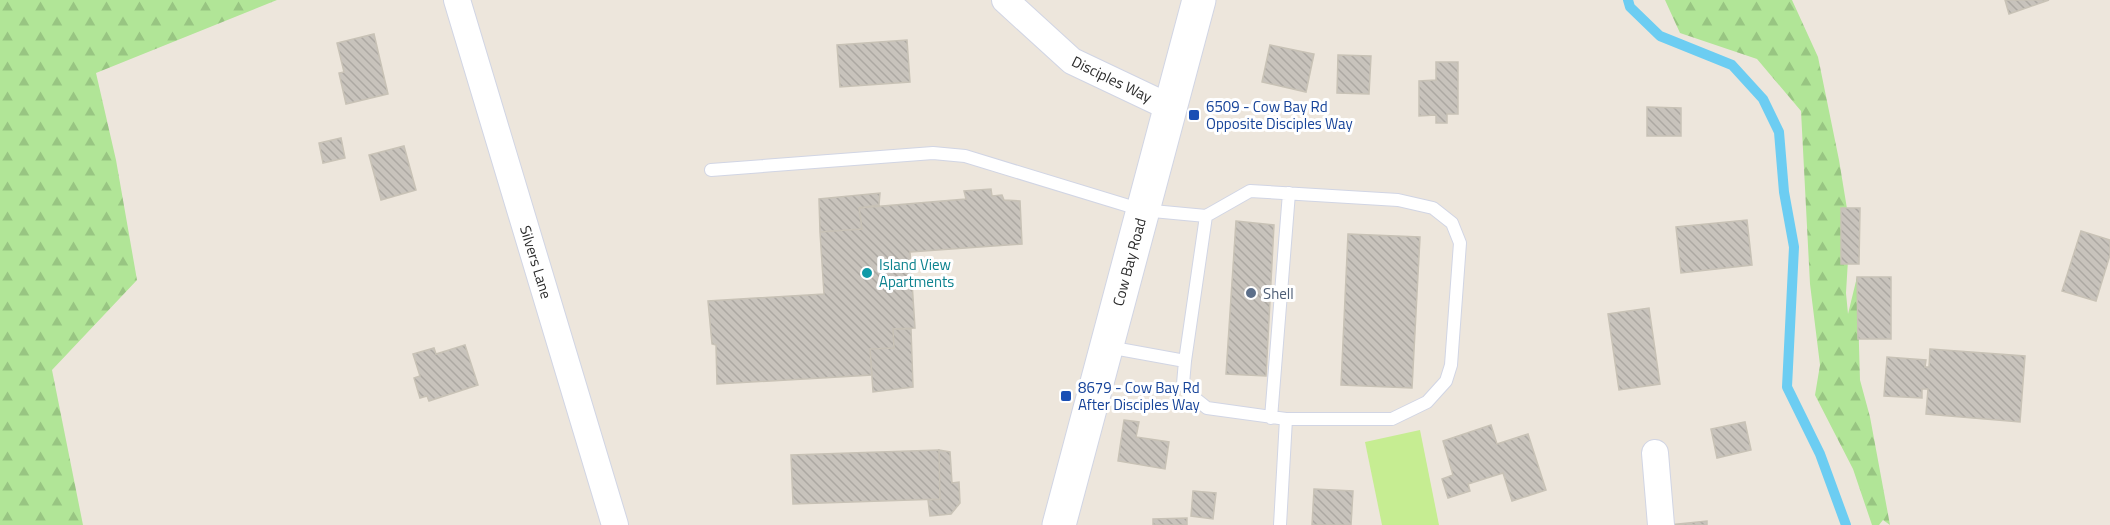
<svg xmlns="http://www.w3.org/2000/svg" width="2110" height="525" font-family="'Titillium Web',sans-serif">
<style>
.forest{fill:url(#forest-firs)}
.pitch{fill:#c6ed92}
.lines{fill:none;stroke-linecap:round;stroke-linejoin:round}
.stream{stroke:#6ccdf2;stroke-width:10}
.building{fill:url(#building-back-hatch);stroke:#c8c2b6;stroke-width:1.5}
.service-casing{stroke:#d1d5e4;stroke-width:14}
.minor-casing{stroke:#d1d5e4;stroke-width:28}
.secondary-casing{stroke:#d1d5e4;stroke-width:35}
.service{stroke:#fff;stroke-width:12}
.minor{stroke:#fff;stroke-width:26}
.secondary{stroke:#fff;stroke-width:33}
.transit-dot{fill:#1a4fb4;stroke:#fff;stroke-width:2}
.culture-dot{fill:#0f9aa8;stroke:#fff;stroke-width:2}
.service-dot{fill:#5c6f8a;stroke:#fff;stroke-width:2}
.labels{text-anchor:middle;dominant-baseline:central;stroke-width:6;stroke-linejoin:round;paint-order:stroke}
.street-label{font-size:15px;fill:#2b2b2b;stroke:#fff}
.transit-label{font-size:15px;fill:#164399;stroke:#fff;text-anchor:start}
.culture-label{font-size:15px;fill:#0d838f;stroke:#fff;text-anchor:start}
.service-label{font-size:15px;fill:#4e5e75;stroke:#fff;text-anchor:start}
</style>
<defs>
<pattern id="forest-firs" width="22" height="20" patternUnits="userSpaceOnUse" patternTransform="scale(1.5)"><rect width="22" height="20" fill="#b1e597"/><path d="M5 1l3.5 6h-7zM16 11l3.5 6h-7z" fill="#98c582"/></pattern>
<pattern id="building-back-hatch" width="6" height="6" patternUnits="userSpaceOnUse" patternTransform="scale(1.5)"><rect width="6" height="6" fill="#c8c3bc"/><path d="M-1 5l2 2M0 0l6 6M5-1l2 2" fill="none" stroke="#aca8a2"/></pattern>
</defs>
<rect width="100%" height="100%" fill="#ede6dc"/>
<path class="forest" d="M0,0H277L96,73L116,160L137,280L52,370L83,525H0Z
M1665,0H1792L1818,57L1839,160L1850,227L1846,293L1848,314L1857,277L1860,380L1870,417L1890,525L1883,520L1879,525H1872L1853,469L1815,395L1820,365L1810,284L1801,111L1757,59L1680,33Z"/>
<path class="pitch" d="M1420,430L1439,525H1382L1365,442Z"/>
<g class="lines">
<path class="stream" d="M1628,0L1630,7L1660,36L1732,65L1763,99L1779,132L1784,192L1794,247L1787,387L1820,454L1846,525"/>
</g>
<path class="building" d="M2005,0H2049L2009,14Z
M374,34L388,94L346,104L339,73L344,72L337,43Z
M907,40L910,82L840,87L837,45Z
M1270,45L1314,54L1306,92L1262,82Z
M1338,55L1371,56L1369,94L1337,93Z
M1436,62H1458V114H1447V123H1436V115L1419,116V81L1436,80Z
M1647,107L1681,108V136H1647Z
M341,138L345,158L323,163L319,143Z
M404,146L416,190L381,200L369,155Z
M991,189L992,196L1002,195L1004,200L1020,201L1022,244L910,252L915,328L893,329L894,348L870,349L872,375L717,384L716,345L712,344L708,301L824,294L820,232L862,229L859,208L966,199L964,191Z
M880,193L879,205L859,208L862,229L820,232L819,199Z
M1841,208H1860L1859,264H1841Z
M1747,220L1752,265L1681,273L1676,227Z
M1236,221L1274,225L1266,376L1226,374Z
M2081,231L2110,240V255L2096,301L2062,291Z
M1348,234L1420,237L1412,388L1341,385Z
M1857,277H1891V339H1858Z
M1649,308L1660,384L1619,390L1608,314Z
M893,329H911L913,387L873,392L870,349L894,348Z
M465,345L478,385L429,401L427,396L420,398L414,378L420,376L413,354L434,348L436,354Z
M1930,349L2025,356L2020,422L1926,414L1928,389H1922V398L1884,396L1887,357L1926,360L1925,367H1929Z
M1124,420L1139,422L1136,437L1169,442L1165,469L1118,461Z
M1745,422L1751,450L1717,458L1711,429Z
M1491,425L1497,444L1528,434L1546,490L1512,501L1503,473L1468,484L1470,491L1448,498L1442,479L1453,475L1443,441Z
M939,450L940,499L793,504L791,455Z
M939,450L950,452L952,483L959,482L960,503L951,514L930,516L928,500L940,499Z
M1314,489L1353,491L1351,525H1312Z
M1193,491L1216,493L1213,519L1191,516Z
M1187,518V525H1153V519Z
M1707,521V525H1668Z"/>
<g class="lines">
<defs>
<path id="service" d="M711,170L933,153L965,156L1142,210L1206,216L1250,191L1398,200L1433,208L1452,223L1460,243L1451,365L1446,381L1427,402L1392,419H1286L1207,408L1192,396L1183,384L1185,361L1206,216
M1108,347L1185,361
M1271,418L1289,193
M1280,525L1286,419"/>
<path id="minor" d="M457,0L615,525
M1005,0L1072,61L1169,107
M1655,453L1661,525"/>
<path id="secondary" d="M1059,525L1199,0"/>
</defs>
<use href="#service" class="service-casing"/>
<use href="#minor" class="minor-casing"/>
<use href="#secondary" class="secondary-casing"/>
<use href="#service" class="service"/>
<use href="#minor" class="minor"/>
<use href="#secondary" class="secondary"/>
</g>
<g class="transit-dot">
<rect x="1188" y="109" width="12" height="12" rx="3"/>
<rect x="1060" y="390" width="12" height="12" rx="3"/>
</g>
<circle class="culture-dot" cx="867" cy="273" r="6"/>
<circle class="service-dot" cx="1251" cy="293" r="6"/>
<g class="labels">
<g class="street-label">
<text transform="translate(1112 79) rotate(26)">Disciples Way</text>
<text transform="translate(536 262) rotate(73)">Silvers Lane</text>
<text transform="translate(1129 262) rotate(-75)">Cow Bay Road</text>
</g>
<g class="transit-label">
<text x="1206" y="106">6509 - Cow Bay Rd<tspan x="1206" dy="17">Opposite Disciples Way</tspan></text>
<text x="1078" y="387">8679 - Cow Bay Rd<tspan x="1078" dy="17">After Disciples Way</tspan></text>
</g>
<g class="culture-label">
<text x="879" y="264">Island View<tspan x="879" dy="17">Apartments</tspan></text>
</g>
<g class="service-label">
<text x="1263" y="293">Shell</text>
</g>
</g>
</svg>
